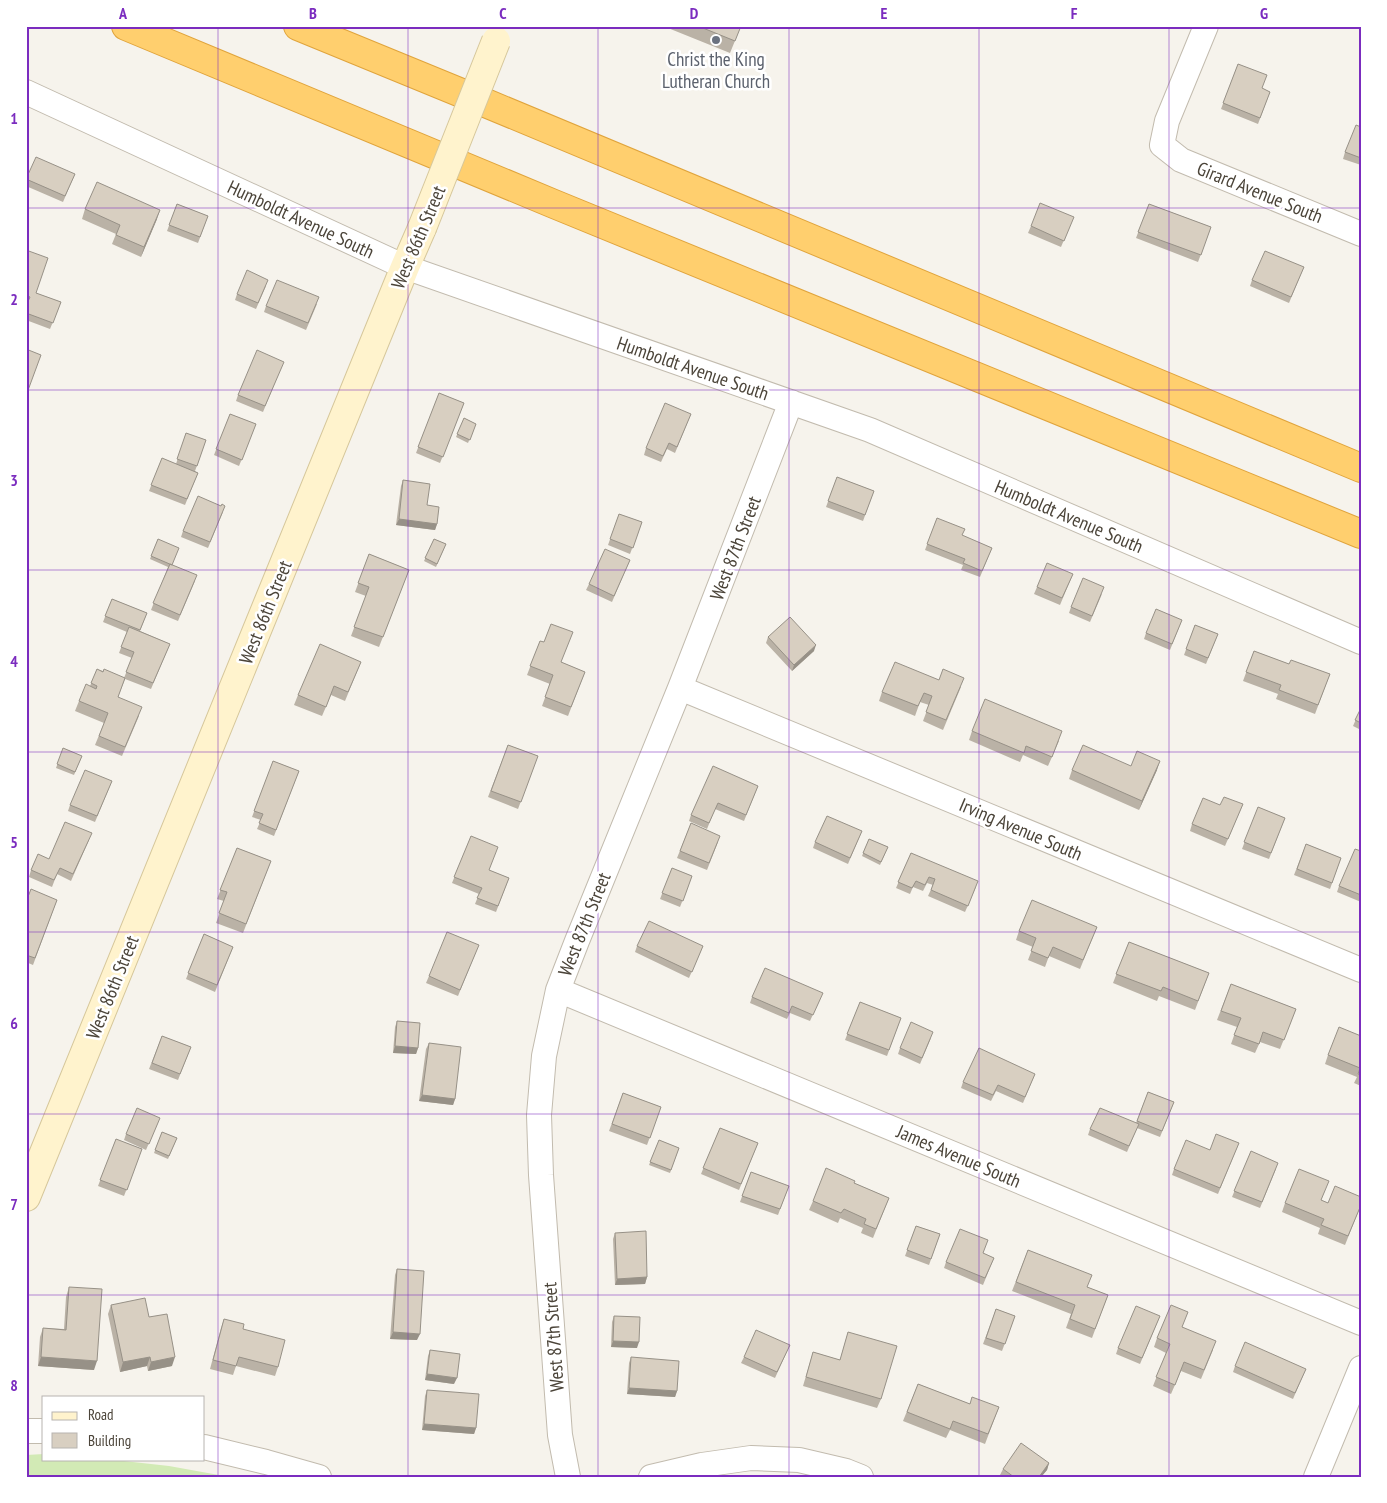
<svg xmlns="http://www.w3.org/2000/svg" width="1387" height="1503" font-family="'PT Sans Narrow',sans-serif">
<style>
.green{fill:#d2eab5}
.lines{fill:none;stroke-linecap:round;stroke-linejoin:round}
.street-casing{stroke:#c2bbae;stroke-width:26}
.secondary-casing{stroke:#d6c79b;stroke-width:30}
.highway-casing{stroke:#e0a43c;stroke-width:30}
.street{stroke:#fff;stroke-width:24}
.secondary{stroke:#fff3cd;stroke-width:28}
.highway{stroke:#ffcf6e;stroke-width:28}
.secondary-bridge-casing{stroke:#d6c79b;stroke-width:30;stroke-linecap:butt}
.secondary-bridge{stroke:#fff3cd;stroke-width:28}
.wall{fill:#bab2a6}
.shaded-wall{fill:#979187}
.building{fill:#d8cfc1;stroke:#979187}
.grid{fill:none;stroke:#7b2cbf;stroke-width:1;stroke-opacity:0.55}
.worship-dot{fill:#6b7280;stroke:#fff;stroke-width:2}
.labels{text-anchor:middle;dominant-baseline:central;stroke-width:5;stroke-linejoin:round;paint-order:stroke}
.worship-label{font-size:19px;fill:#5b616d;stroke:#fff}
.street-label{font-size:19px;fill:#4b4439;stroke:#fff}
.neatline{fill:none;stroke:#7b2cbf;stroke-width:2}
.grid-label{font-size:16px;text-anchor:middle;font-weight:bold;fill:#7b2cbf}
</style>
<rect width="100%" height="100%" fill="#f6f3ec"/>
<path class="green" d="M44,1454V1459H106L169,1466L230,1477H26V1455Z"/>
<g class="lines">
<defs>
<path id="street" d="M1206,26L1167,121L1162,145L1181,160L1361,234
M26,92L405,267L870,430L1361,642
M680,688L1361,970
M558,990L1361,1323
M26,1431H44
M204,1447L266,1462L319,1477
M568,1477L560,1435L541,1175L539,1115L544,1056L558,990L577,941L680,688L791,402
M651,1477L702,1465L751,1458L799,1460L846,1471L861,1477
M1316,1477L1361,1368"/>
<path id="secondary" d="M26,1197L405,267L422,228"/>
<path id="highway" d="M126,26L554,204L1361,534
M298,26L476,99L1361,468"/>
</defs>
<use href="#street" class="street-casing"/>
<use href="#secondary" class="secondary-casing"/>
<use href="#highway" class="highway-casing"/>
<use href="#street" class="street"/>
<use href="#secondary" class="secondary"/>
<use href="#highway" class="highway"/>
<defs>
<path id="secondary-bridge" d="M422,228L496,41"/>
</defs>
<use href="#secondary-bridge" class="secondary-bridge-casing"/>
<use href="#secondary-bridge" class="secondary-bridge"/>
</g>
<path class="wall" d="M663,26H741L730,53Z
M1238,64L1262,88L1270,92L1258,124L1221,109Z
M1361,127V165L1343,159L1345,152Z
M75,174L63,202L26,186V179Z
M177,204L208,216L198,243L167,231Z
M1149,204L1211,227L1198,262L1136,238Z
M85,209L157,219L141,257L112,244L116,234L82,219Z
M1071,223L1061,247L1028,233L1031,226Z
M26,250L36,293L61,302L50,329L26,320V306L27,303L26,302Z
M1304,267L1289,303L1250,286L1252,280Z
M266,286L256,309L235,300L237,294Z
M317,304L306,330L264,312L266,306Z
M281,368L263,412L236,401L238,395Z
M439,393L464,403L440,463L416,453Z
M230,414L256,424L239,466L214,455Z
M691,414L675,453L667,449L661,462L644,455L646,448Z
M464,418L476,424L468,443L456,437Z
M186,433L206,440L195,471L198,473L185,505L149,491L162,458L176,464Z
M837,477L874,491L863,521L826,507Z
M403,480L427,505L437,524L435,530L396,525L401,486Z
M223,512L208,548L181,537L183,531Z
M619,514L642,522L630,554L608,545Z
M937,518L962,536L992,548L980,577L961,570L963,565L925,550Z
M158,539L172,565L195,581L178,621L151,610L168,567L150,559Z
M434,539L446,544L436,567L424,561Z
M369,554L409,570L379,647L351,636L366,596L355,592Z
M630,560L612,602L586,590L589,584Z
M1073,574L1060,605L1034,594L1037,587Z
M1102,594L1090,622L1069,613L1071,607Z
M112,599L147,613L140,631L170,644L151,689L125,679L118,697L139,716L122,756L95,745L104,723L75,711L79,701L90,686L97,669L124,678L132,658L119,653L127,632L103,622Z
M1182,620L1170,650L1144,639L1146,633Z
M1195,625L1218,634L1206,664L1184,655Z
M768,637L814,651L792,671L766,643Z
M540,641L561,662L585,672L568,716L542,706L550,684L527,675Z
M1254,651L1289,664L1330,674L1315,714L1276,699L1278,694L1243,681Z
M361,662L345,701L331,695L322,716L294,705L298,695Z
M939,680L961,687L943,730L923,721L929,705L920,702L915,716L879,701L882,692Z
M1361,708V730L1353,726Z
M972,731L1059,741L1048,766L1023,755L1020,762L969,740Z
M508,745L538,756L518,809L488,797Z
M63,748L82,756L74,775L56,768Z
M273,761L299,771L274,836L257,829L261,820L252,817Z
M1131,766L1157,770L1139,810L1069,779L1072,770Z
M112,781L95,822L68,811L70,805Z
M758,786L744,821L715,809L707,829L689,821L691,815Z
M1243,804L1225,846L1190,831L1192,824Z
M1258,807L1285,818L1269,859L1242,849Z
M691,823L718,842L707,870L677,858Z
M862,831L848,864L813,848L815,842Z
M471,836L489,870L509,878L496,912L475,904L479,894L452,883Z
M869,839L888,847L880,865L862,856Z
M89,840L71,881L57,874L52,887L29,877L31,870L49,859Z
M1306,844L1341,858L1330,889L1294,875Z
M237,848L271,861L243,933L216,923L224,901L217,899Z
M1361,851V902L1337,892L1339,886Z
M911,853L976,887L965,912L928,896L933,885L927,883L923,891L913,887L910,894L896,888Z
M672,868L692,876L680,907L660,899Z
M57,900L33,965L26,962V902Z
M1097,927L1080,969L1049,956L1045,967L1028,960L1033,947L1016,940L1019,931Z
M204,934L233,947L215,992L186,979Z
M1129,942L1209,973L1195,1010L1159,996L1157,1001L1113,983Z
M637,946H703L689,978L635,952Z
M476,952L458,996L426,983L429,976Z
M1231,984L1296,1009L1280,1049L1260,1042L1255,1053L1231,1044L1237,1027L1217,1020Z
M752,997L820,999L810,1021L790,1013L787,1019L750,1003Z
M860,1002L901,1018L887,1056L845,1040Z
M397,1021L418,1048L416,1054L393,1053L395,1027Z
M162,1036L191,1047L178,1080L149,1069Z
M1361,1036V1086L1354,1083L1357,1077L1325,1064L1328,1055Z
M931,1038L920,1064L898,1054L900,1048Z
M429,1043L455,1099L453,1105L419,1101L426,1049Z
M1035,1074L1023,1103L996,1091L991,1101L961,1088L963,1082Z
M1148,1092L1174,1102L1160,1137L1137,1128L1127,1152L1088,1135L1090,1129L1136,1123Z
M623,1093L661,1107L647,1145L609,1131Z
M157,1124L146,1150L124,1140L126,1134Z
M720,1128L758,1143L739,1190L701,1174Z
M162,1132L177,1138L168,1159L154,1153Z
M116,1139L142,1149L124,1196L98,1186Z
M659,1140L679,1148L670,1173L649,1165Z
M1239,1143L1218,1194L1172,1175L1174,1169L1210,1150Z
M1251,1151L1276,1169L1260,1208L1232,1197Z
M751,1172L789,1186L778,1215L740,1202Z
M854,1183L889,1198L873,1238L861,1233L863,1228L840,1218L838,1223L809,1210L813,1201Z
M1325,1190L1321,1200L1328,1203L1361,1205L1345,1245L1318,1234L1320,1228L1282,1212L1285,1203Z
M916,1226L940,1234L929,1265L905,1256Z
M615,1233L647,1277L645,1284L615,1285L613,1239Z
M1028,1250L1087,1287L1108,1295L1092,1338L1066,1328L1071,1314L1012,1291Z
M983,1253L994,1258L983,1285L944,1268L946,1262Z
M397,1269L417,1340L390,1339L395,1275Z
M69,1287L94,1370L38,1366L40,1337L43,1328L64,1329L66,1297Z
M111,1305L149,1317L172,1366L148,1371L147,1366L120,1372L108,1314Z
M996,1309L1015,1316L1002,1351L983,1344Z
M614,1316L637,1348L611,1347L612,1322Z
M1160,1316L1140,1364L1116,1354L1118,1348Z
M224,1319L243,1329L278,1367L275,1376L236,1366L233,1375L210,1369L221,1328Z
M1182,1327L1213,1350L1201,1379L1181,1371L1171,1394L1153,1386L1166,1353L1154,1347L1157,1338Z
M848,1332L881,1399L877,1408L803,1386L813,1352L840,1360Z
M790,1345L775,1378L741,1363L744,1357Z
M430,1350L454,1384L425,1380L428,1356Z
M631,1357L677,1391L675,1397L627,1394L629,1363Z
M1235,1366L1306,1369L1293,1399L1233,1372Z
M918,1384L970,1404L999,1407L985,1444L950,1430L946,1438L903,1421Z
M427,1390L476,1428L474,1434L422,1430L425,1396Z
M1049,1463L1047,1470L1041,1477H1003L1000,1475L1003,1469Z"/>
<path class="shaded-wall" d="M160,210L157,219L141,257L144,247Z
M399,519L437,524L435,530L396,525Z
M816,645L814,651L792,671L794,665Z
M1160,761L1157,770L1139,810L1142,801Z
M395,1046L418,1048L416,1054L393,1053Z
M422,1095L455,1099L453,1105L419,1101Z
M647,1277L645,1284L615,1285L617,1279Z
M393,1332L420,1334L417,1340L390,1339Z
M613,1341L639,1342L637,1348L611,1347Z
M41,1357L97,1361L94,1370L38,1366Z
M150,1357L147,1366L120,1372L123,1362Z
M175,1357L172,1366L148,1371L151,1362Z
M427,1374L457,1378L454,1384L425,1380Z
M629,1388L677,1391L675,1397L627,1394Z
M424,1424L476,1428L474,1434L422,1430Z
M1049,1463L1047,1470L1041,1477H1039Z"/>
<path class="building" d="M698,26H741L735,41Z
M1238,64L1267,75L1262,88L1270,92L1260,118L1223,103Z
M1356,125L1361,127V158L1345,152Z
M36,157L75,174L65,196L26,179Z
M97,182L160,210L144,247L116,235L120,225L85,209Z
M1040,203L1074,217L1064,241L1031,226Z
M177,204L208,216L200,237L169,225Z
M1149,204L1211,227L1201,255L1138,232Z
M26,250L48,258L36,293L61,302L53,323L26,313V306L30,297L26,295Z
M1265,251L1304,267L1291,297L1252,280Z
M247,270L268,280L258,303L237,294Z
M277,280L319,297L308,323L266,306Z
M26,349L41,355L27,393H26Z
M257,350L284,362L265,406L238,395Z
M439,393L464,403L443,457L418,447Z
M665,403L691,414L677,447L669,443L663,456L646,448Z
M230,414L256,424L242,460L216,449Z
M464,418L476,424L470,440L457,434Z
M186,433L206,440L197,466L177,459Z
M162,458L198,473L187,499L151,485Z
M837,477L874,491L865,515L828,501Z
M403,480L430,484L427,505L439,507L437,524L399,519Z
M198,496L221,506L222,504L225,506L210,542L183,531Z
M619,514L642,522L633,548L610,539Z
M937,518L965,529L962,535L992,548L982,571L963,563L965,559L927,544Z
M158,539L179,548L172,565L151,556Z
M434,539L446,544L437,564L425,558Z
M605,549L630,560L614,596L589,584Z
M369,554L409,570L383,637L354,627L369,587L358,583Z
M1047,563L1073,574L1062,598L1037,587Z
M170,564L197,575L180,615L153,603Z
M1083,578L1104,587L1092,616L1071,607Z
M112,599L147,613L140,630L105,616Z
M1156,609L1182,620L1172,644L1146,633Z
M790,617L816,645L794,665L768,637Z
M551,624L573,632L561,662L585,672L571,707L545,697L553,675L530,666L540,641L544,642Z
M1195,625L1218,634L1208,658L1186,649Z
M129,627L170,644L153,683L126,672L134,652L121,647Z
M320,644L361,662L348,692L334,686L326,707L298,695Z
M1254,651L1289,664L1291,660L1330,674L1318,705L1279,690L1281,685L1246,672Z
M895,662L939,680L943,669L964,678L946,720L926,712L932,696L924,693L918,706L882,692Z
M97,669L103,672L104,669L125,678L118,697L142,707L125,747L99,736L108,713L79,701L86,684L96,689L97,686L91,683Z
M985,699L1062,731L1052,757L1026,746L1024,753L972,731Z
M1361,708V723L1355,720Z
M508,745L538,756L521,802L491,791Z
M1083,745L1131,766L1137,751L1160,761L1142,801L1072,770Z
M63,748L82,756L75,772L57,764Z
M273,761L299,771L276,830L259,823L263,814L254,811Z
M713,766L758,786L746,815L718,803L709,823L691,815Z
M85,770L112,781L97,816L70,805Z
M1224,797L1243,804L1228,839L1192,824L1203,798L1220,805Z
M1258,807L1285,818L1271,853L1244,842Z
M827,816L862,831L850,858L815,842Z
M65,822L92,833L73,874L60,868L54,880L31,870L38,854L49,859Z
M691,823L720,836L709,863L680,851Z
M471,836L498,847L489,870L509,878L498,906L477,898L482,888L454,877Z
M869,839L888,847L881,862L863,853Z
M1306,844L1341,858L1332,883L1297,869Z
M237,848L271,861L246,924L219,913L227,892L220,890Z
M1355,849L1361,851V895L1339,886Z
M911,853L978,881L968,906L931,890L935,879L929,877L925,885L916,881L912,888L898,882Z
M672,868L692,876L683,901L662,893Z
M31,889L57,900L35,958L26,955V902Z
M1032,900L1097,927L1083,960L1053,947L1048,958L1031,951L1036,938L1019,931Z
M649,921L703,946L692,972L637,946Z
M447,932L479,945L460,990L429,976Z
M204,934L233,947L217,985L188,973Z
M1129,942L1209,973L1198,1001L1163,987L1161,991L1116,974Z
M765,968L823,993L813,1015L792,1006L789,1013L752,997Z
M1231,984L1296,1009L1284,1040L1263,1032L1259,1044L1234,1035L1241,1018L1221,1011Z
M860,1002L901,1018L889,1050L847,1034Z
M397,1021L420,1023L418,1048L395,1046Z
M911,1022L933,1032L922,1058L900,1048Z
M1339,1027L1361,1036V1075L1358,1074L1360,1068L1328,1055Z
M162,1036L191,1047L180,1074L152,1063Z
M429,1043L461,1047L455,1099L422,1095Z
M979,1048L1035,1074L1025,1097L998,1085L993,1095L963,1082Z
M1148,1092L1174,1102L1162,1131L1137,1121Z
M623,1093L661,1107L650,1138L612,1124Z
M137,1108L160,1118L149,1144L126,1134Z
M1100,1108L1139,1124L1129,1146L1090,1129Z
M720,1128L758,1143L741,1184L703,1168Z
M162,1132L177,1138L169,1156L155,1150Z
M1216,1134L1239,1143L1220,1188L1174,1169L1186,1140L1210,1150Z
M116,1139L142,1149L127,1190L100,1180Z
M659,1140L679,1148L671,1170L650,1162Z
M1251,1151L1278,1163L1262,1202L1234,1191Z
M826,1168L855,1181L854,1183L889,1198L876,1229L864,1224L866,1219L844,1209L841,1213L813,1201Z
M1299,1169L1329,1181L1321,1200L1328,1203L1335,1186L1361,1197V1205L1348,1236L1321,1225L1324,1219L1285,1203Z
M751,1172L789,1186L780,1209L742,1196Z
M916,1226L940,1234L931,1259L907,1250Z
M960,1229L988,1240L983,1253L994,1258L985,1278L946,1262Z
M646,1231L647,1277L617,1279L615,1233Z
M1028,1250L1092,1275L1087,1287L1108,1295L1095,1329L1070,1319L1075,1305L1016,1282Z
M397,1269L424,1271L420,1334L393,1332Z
M69,1287L102,1289L97,1361L41,1357L43,1328L66,1330Z
M145,1298L149,1317L167,1314L175,1357L151,1362L150,1357L123,1362L111,1305Z
M1171,1305L1188,1312L1182,1327L1216,1341L1204,1370L1184,1362L1175,1385L1156,1377L1170,1344L1157,1338Z
M1136,1306L1160,1316L1142,1358L1118,1348Z
M996,1309L1015,1316L1005,1344L986,1338Z
M614,1316L640,1317L639,1342L613,1341Z
M224,1319L244,1324L243,1329L285,1340L278,1367L239,1357L236,1366L213,1360Z
M756,1330L790,1345L777,1372L744,1357Z
M848,1332L897,1346L881,1399L806,1377L813,1352L840,1360Z
M1245,1342L1306,1369L1295,1393L1235,1366Z
M430,1350L460,1354L457,1378L427,1374Z
M631,1357L679,1361L677,1391L629,1388Z
M918,1384L970,1404L972,1397L999,1407L988,1434L953,1421L950,1429L907,1412Z
M427,1390L479,1394L476,1428L424,1424Z
M1021,1443L1049,1463L1039,1477H1014L1003,1469Z"/>
<path class="grid" d="M218,26V1477M408,26V1477M598,26V1477M789,26V1477M979,26V1477M1169,26V1477M26,208H1361M26,390H1361M26,570H1361M26,752H1361M26,932H1361M26,1114H1361M26,1295H1361"/>
<circle class="worship-dot" cx="716" cy="40" r="5"/>
<g class="labels">
<g class="worship-label">
<text x="716" y="59">Christ the King<tspan x="716" dy="22">Lutheran Church</tspan></text>
</g>
<g class="street-label">
<text transform="translate(1260 192) rotate(22)">Girard Avenue South</text>
<text transform="translate(301 219) rotate(25)">Humboldt Avenue South</text>
<text transform="translate(418 237) rotate(-67)">West 86th Street</text>
<text transform="translate(693 368) rotate(19)">Humboldt Avenue South</text>
<text transform="translate(1069 516) rotate(23)">Humboldt Avenue South</text>
<text transform="translate(735 548) rotate(-69)">West 87th Street</text>
<text transform="translate(265 612) rotate(-68)">West 86th Street</text>
<text transform="translate(1021 829) rotate(23)">Irving Avenue South</text>
<text transform="translate(584 924) rotate(-68)">West 87th Street</text>
<text transform="translate(112 987) rotate(-68)">West 86th Street</text>
<text transform="translate(959 1156) rotate(23)">James Avenue South</text>
<text transform="translate(553 1337) rotate(-94)">West 87th Street</text>
</g>
</g>
<rect width="1387" height="1503" fill="none" stroke="#ffffff" stroke-width="55"/>
<rect x="42" y="1396" width="162" height="65" fill="#ffffff" stroke="#b7b4b0"/>
<rect x="52" y="1412" width="25" height="8" fill="#fff3cd" stroke="#b7b4b0"/>
<text x="88" y="1420" font-size="15" fill="#4b4439">Road</text>
<rect x="52" y="1433" width="25" height="15" fill="#d8cfc1" stroke="#b7b4b0"/>
<text x="88" y="1446" font-size="15" fill="#4b4439">Building</text>
<rect x="28" y="28" width="1332" height="1448" class="neatline"/>
<g class="grid-label">
<text x="123" y="19">A</text>
<text x="313" y="19">B</text>
<text x="503" y="19">C</text>
<text x="694" y="19">D</text>
<text x="884" y="19">E</text>
<text x="1074" y="19">F</text>
<text x="1264" y="19">G</text>
<text x="14" y="124">1</text>
<text x="14" y="305">2</text>
<text x="14" y="486">3</text>
<text x="14" y="667">4</text>
<text x="14" y="848">5</text>
<text x="14" y="1029">6</text>
<text x="14" y="1210">7</text>
<text x="14" y="1391">8</text>
</g>
</svg>
